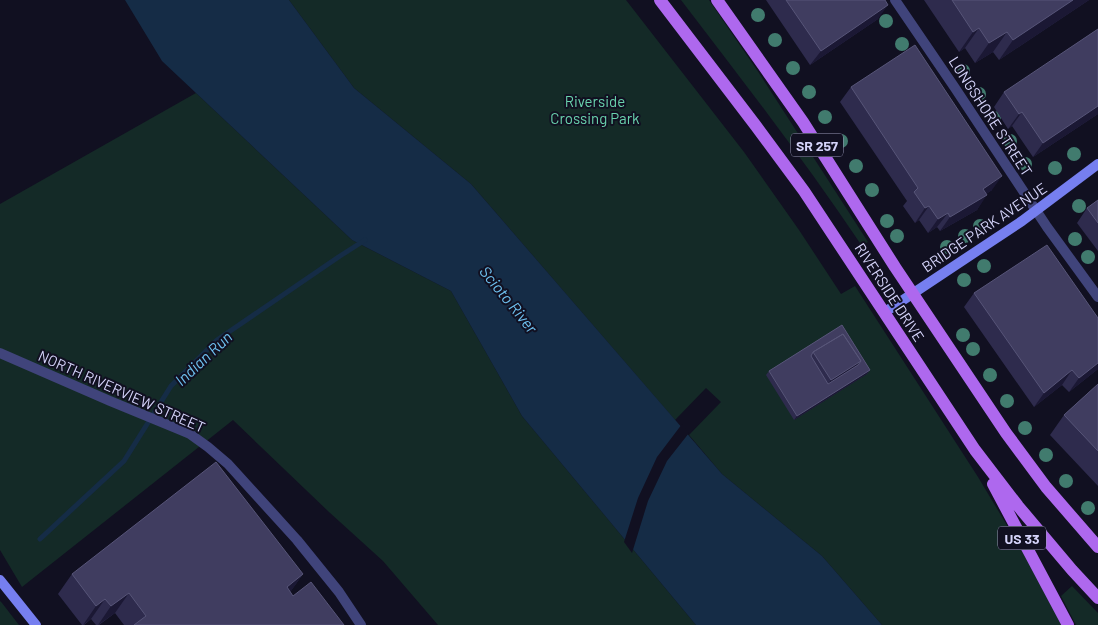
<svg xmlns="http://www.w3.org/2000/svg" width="1098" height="625" font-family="Barlow,sans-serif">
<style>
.green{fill:#142a27}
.water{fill:#152c46}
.pier{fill:#111021}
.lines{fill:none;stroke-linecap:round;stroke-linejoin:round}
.stream{stroke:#152c46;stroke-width:5}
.street{stroke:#40447b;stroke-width:10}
.secondary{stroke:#767ff0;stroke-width:10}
.primary{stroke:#ae68ee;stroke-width:12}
.tree{fill:#417b6e}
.wall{fill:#2e2b4d}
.shaded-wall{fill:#1b1834}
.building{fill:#403d60;stroke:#575578;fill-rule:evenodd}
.labels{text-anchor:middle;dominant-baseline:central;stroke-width:4;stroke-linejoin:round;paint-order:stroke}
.shield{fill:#111021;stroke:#9a99b9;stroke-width:1}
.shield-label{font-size:14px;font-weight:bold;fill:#d5d4fa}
.park-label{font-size:15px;fill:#69d2ad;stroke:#111021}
.street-label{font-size:15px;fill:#d5d4fa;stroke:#111021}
.water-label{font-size:16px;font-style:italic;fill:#6ec0ef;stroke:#111021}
</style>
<rect width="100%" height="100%" fill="#111021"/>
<path class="green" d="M289,0H626L744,152L799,230L841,294L855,286L978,477L1020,547L1062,625H882L822,556L722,474L689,435L721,402L706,388L675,420L471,184L354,88Z
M681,0H709L757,70L868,242L862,246C805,161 743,81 681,0Z
M196,93L352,240L451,291L522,416L696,625H438L383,561L329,512L233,420L22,587L0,550V204Z
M1072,586L1098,613V625H1076L1061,596Z
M0,601L2,603L19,625H0Z"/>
<path class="water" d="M125,0H289L354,88L471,184L722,474L822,556L882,625H696L522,416L451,291L352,240L162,61Z"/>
<path class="pier" d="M682,424L689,433L667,461L648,501L632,553L624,542L638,498L657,457Z"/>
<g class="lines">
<path class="stream" d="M40,539L124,461L171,386L217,340L340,256L365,240"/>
<path class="street" d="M895,0L955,88L1047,227L1098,297
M0,353L110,401L178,429L190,434L208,447L228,464L297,540L339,592L361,625"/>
<path class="secondary" d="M885,312L1022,221L1098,164
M0,580L36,625"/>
<path class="primary" d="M660,0L756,126L804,191L975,450L1018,506L1072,570L1098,598
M717,0L803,122L895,267L1006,433L1046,487L1098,547
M993,484L1068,625"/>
</g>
<g class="tree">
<circle cx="758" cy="15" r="7"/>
<circle cx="886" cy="21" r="7"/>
<circle cx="775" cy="40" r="7"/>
<circle cx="902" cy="44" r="7"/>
<circle cx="793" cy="68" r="7"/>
<circle cx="963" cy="71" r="7"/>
<circle cx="809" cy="92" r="7"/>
<circle cx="979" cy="94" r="7"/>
<circle cx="825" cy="117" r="7"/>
<circle cx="994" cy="118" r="7"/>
<circle cx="841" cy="141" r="7"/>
<circle cx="1010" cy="141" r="7"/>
<circle cx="1074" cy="154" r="7"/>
<circle cx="1025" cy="164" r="7"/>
<circle cx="856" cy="166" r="7"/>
<circle cx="1055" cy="168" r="7"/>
<circle cx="872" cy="190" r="7"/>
<circle cx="1079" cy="206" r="7"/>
<circle cx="887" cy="221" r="7"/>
<circle cx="980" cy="226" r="7"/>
<circle cx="897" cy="236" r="7"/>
<circle cx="965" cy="236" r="7"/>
<circle cx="1075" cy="239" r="7"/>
<circle cx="947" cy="247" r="7"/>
<circle cx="1088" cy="257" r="7"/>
<circle cx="984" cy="266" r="7"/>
<circle cx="964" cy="280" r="7"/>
<circle cx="963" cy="335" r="7"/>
<circle cx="973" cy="349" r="7"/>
<circle cx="990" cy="375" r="7"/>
<circle cx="1007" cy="401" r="7"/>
<circle cx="1025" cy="428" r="7"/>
<circle cx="1046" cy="455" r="7"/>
<circle cx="1066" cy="481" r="7"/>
<circle cx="1088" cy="508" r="7"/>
</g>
<path class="wall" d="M766,0H885L878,19L810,65Z
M924,0H1089L999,60L993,52L975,63L965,48L959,52Z
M851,87L992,190L986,194L977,210L940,231L937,227L928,233L919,220L915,223L903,206L907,201L840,102Z
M1004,92L1098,114L1033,157L1012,126L1008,129L994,107Z
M1098,200V251L1077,223L1087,208Z
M974,293L1098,318V369L1069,392L1062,385L1034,407L964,307Z
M842,325L870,370L867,374L794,420L766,375L769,371Z
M1098,384V486L1050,435L1064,415Z
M72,574H303L290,592L293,596L344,625H124L115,613L99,625H96L91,619L84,625H82L58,594Z"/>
<path class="shaded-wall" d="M1073,0H1089L999,60L1013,40Z
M888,5L878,19L810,65L821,51Z
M979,28L965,48L959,52L973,32Z
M1007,32L993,52L975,63L989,43Z
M1098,106V114L1033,157L1043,143Z
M1022,112L1012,126L1008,129L1019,114Z
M1002,176L992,190L975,202L987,195L977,210L940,231L950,217L983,189Z
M929,206L919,220L915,223L925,208Z
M948,213L937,227L928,233L938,219Z
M861,361L855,369L825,388L831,380Z
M1098,363V369L1069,392L1079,378Z
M870,370L867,374L794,420L797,416Z
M1072,370L1062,385L1034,407L1044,393Z
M303,574L289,594L287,587Z
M129,593L115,613L98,625L111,606Z
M105,599L91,619L83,625L96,606Z"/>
<path class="building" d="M786,0H885L888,5L821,51Z
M952,0H1073L1013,40L1007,32L989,43L979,28L973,32Z
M1098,29V106L1043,143L1022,112L1019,114L1004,92Z
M915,45L1002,176L983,189L987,195L950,217L948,213L938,219L929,206L925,208L914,192L918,188L851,87Z
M1098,200V223L1087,208Z
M1047,245L1098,318V363L1079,378L1072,370L1044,393L974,293Z
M842,325L870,370L797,416L769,371ZM843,334L861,361L858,365L828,384L811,356L813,352Z
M843,334L861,361L831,380L813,352Z
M1098,384V451L1064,415Z
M216,462L303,574L287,587L293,596L311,582L344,625H134L146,616L129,593L111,606L105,599L96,606L72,574Z"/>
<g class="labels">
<g class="shield">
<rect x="791" y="133.5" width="52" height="23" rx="4"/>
<rect x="998" y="526.5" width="48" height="23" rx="4"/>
</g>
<g class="shield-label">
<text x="817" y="145">SR 257</text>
<text x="1022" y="538">US 33</text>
</g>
<g class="park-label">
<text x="595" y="101">Riverside<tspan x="595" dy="17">Crossing Park</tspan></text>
</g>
<g class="street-label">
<text transform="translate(991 116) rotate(57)">LONGSHORE STREET</text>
<text transform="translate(984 227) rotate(-34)">BRIDGE PARK AVENUE</text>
<text transform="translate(890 292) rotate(57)">RIVERSIDE DRIVE</text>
<text transform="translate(122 391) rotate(24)">NORTH RIVERVIEW STREET</text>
</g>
<g class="water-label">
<text transform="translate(509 299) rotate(51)">Scioto River</text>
<text transform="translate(203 358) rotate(-43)">Indian Run</text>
</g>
</g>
</svg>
